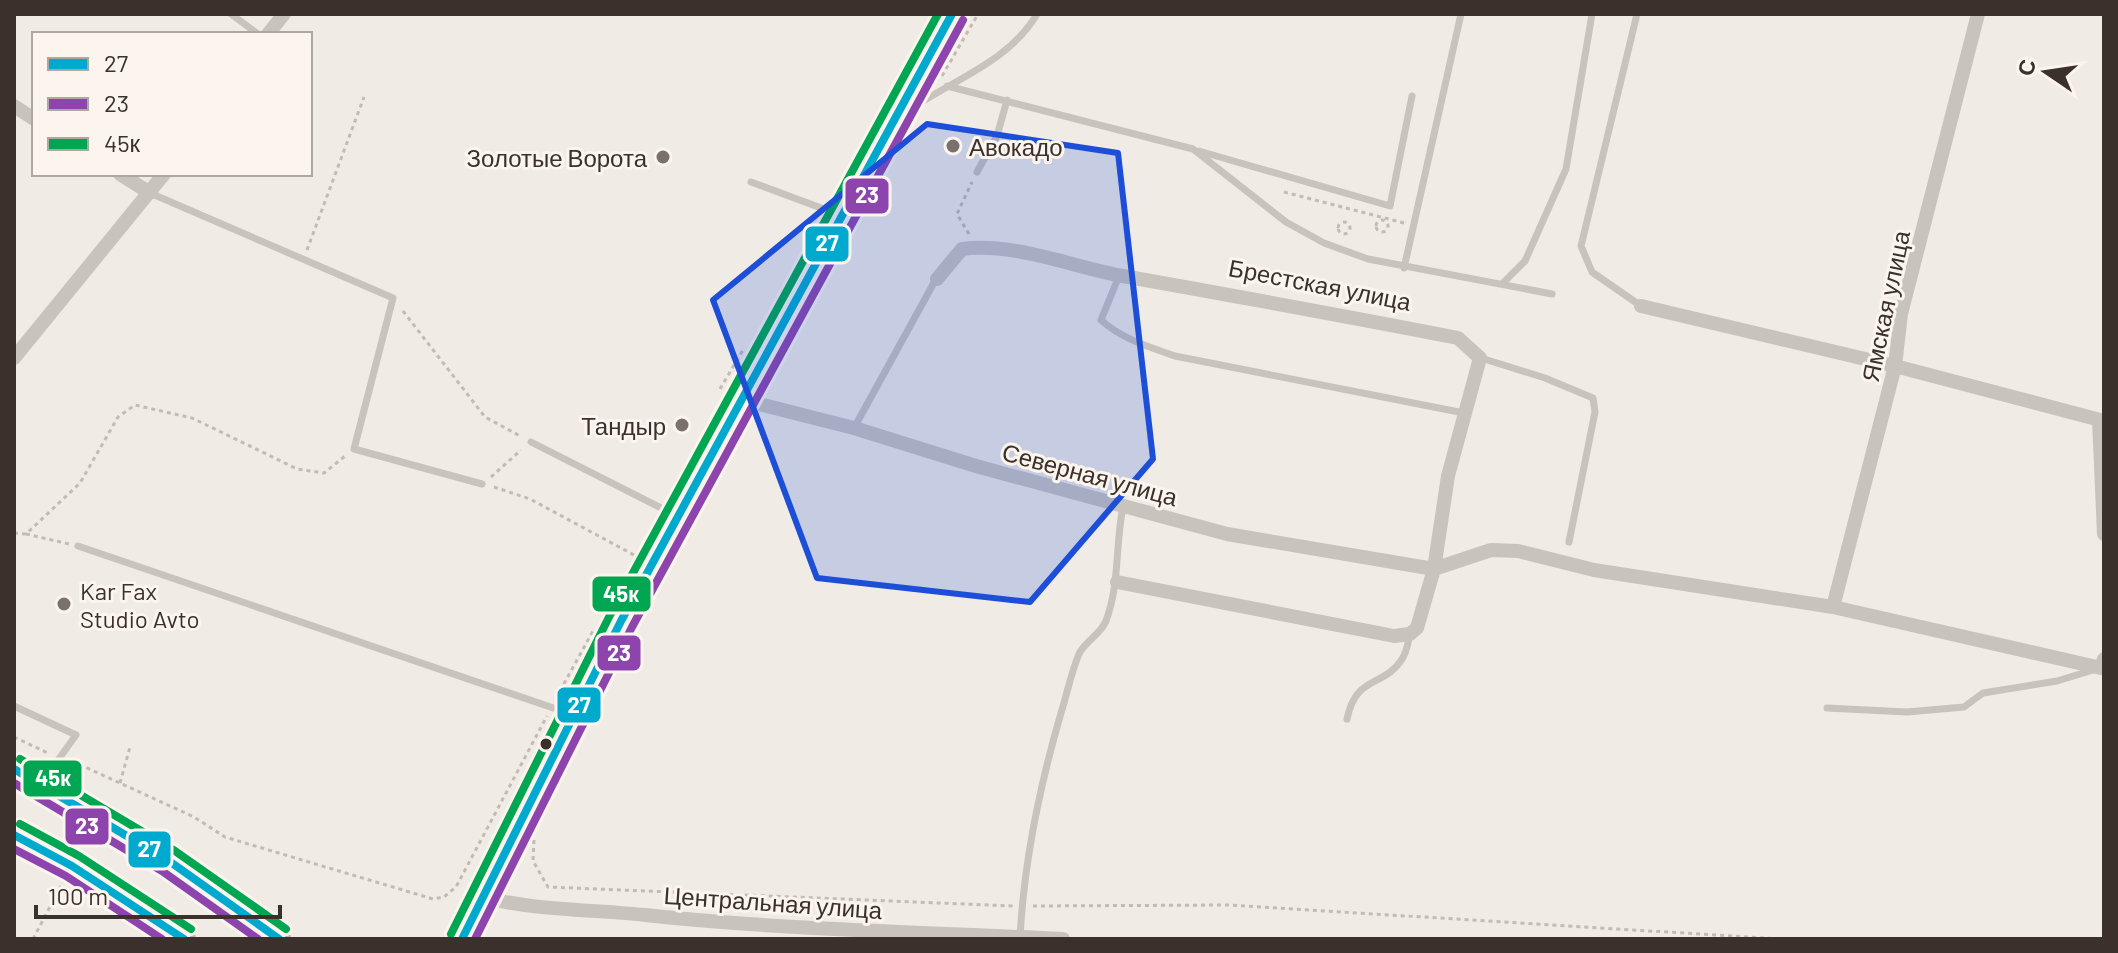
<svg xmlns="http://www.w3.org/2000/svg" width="2118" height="953" font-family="Barlow,sans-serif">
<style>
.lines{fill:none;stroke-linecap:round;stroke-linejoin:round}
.path{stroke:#c2bbb6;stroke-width:3;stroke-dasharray:4 4;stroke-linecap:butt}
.lane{stroke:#c9c3be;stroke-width:7}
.street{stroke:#c9c3be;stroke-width:14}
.secondary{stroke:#bab3ae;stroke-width:22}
.primary{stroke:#b8b1ad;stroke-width:24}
.bus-1-casing{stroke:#fbf5ee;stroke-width:14}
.bus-2-casing{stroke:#fbf5ee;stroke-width:14}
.bus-3-casing{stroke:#fbf5ee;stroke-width:14}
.bus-1{stroke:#00a9ce;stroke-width:8}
.bus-2{stroke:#8e44ad;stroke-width:8}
.bus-3{stroke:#00a651;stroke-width:8}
.marked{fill:#1d4ed8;fill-opacity:0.2;stroke:#1d4ed8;stroke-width:6;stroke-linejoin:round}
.poi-dot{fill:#7a716c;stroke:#fbf5ee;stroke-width:3}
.bus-dot{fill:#3b302b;stroke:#fbf5ee;stroke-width:3}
.labels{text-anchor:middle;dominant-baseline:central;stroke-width:6;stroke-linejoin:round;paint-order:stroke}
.poi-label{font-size:24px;fill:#3b302b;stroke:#fbf5ee;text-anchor:start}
.street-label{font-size:24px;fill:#3b302b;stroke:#fbf5ee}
.line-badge{stroke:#fbf5ee;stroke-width:3}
.badge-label{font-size:22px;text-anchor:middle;font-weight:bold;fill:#fff}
</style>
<rect width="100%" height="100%" fill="#f0ebe5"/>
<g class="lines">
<path class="path" d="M942,76L978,14
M1284,192L1404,223
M1376 226a6 6 0 1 1 12 0a6 6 0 1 1-12 0Z
M1338 228a6 6 0 1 1 12 0a6 6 0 1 1-12 0Z
M969,234L957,214L972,182
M307,250L364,97
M403,311L485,417L522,437
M720,389L743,350
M491,477L521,450
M494,487L530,499L634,555
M14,533L26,534L80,483L118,417L135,405L192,418L297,469L324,473L345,456
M26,534L69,544
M556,698L593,631
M14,737L50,754
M72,761L194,817L225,837L433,899L444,897L456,887L547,716
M120,783L130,747
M534,840L533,861L548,887L1013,906
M1033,906L1228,905L1780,939
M33,939L63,882"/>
<path class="lane" d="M231,14L258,34
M1637,14L1581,246L1592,272L1641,306
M947,86L1193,149L1286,222L1324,243L1368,259L1552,294
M908,111C952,80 1009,62 1037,14
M1199,151L1390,206L1412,96
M977,172L997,136L1007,100
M751,182L840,215
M150,193L393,298L354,449L482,484
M1404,268L1461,14
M1119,276L1101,320C1122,339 1149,347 1175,356L1464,413
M1502,284L1525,261L1566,169L1592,14
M1481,358L1545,378L1593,398L1595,412L1569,542
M854,428L936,279
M531,442L675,515
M78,546L571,714
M14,706L76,735L43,781
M1827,708L1907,712L1964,707L1983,693L2057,681L2093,670
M1347,719C1356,674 1384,688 1402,659C1407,652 1408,642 1410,634
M1020,937C1024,862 1040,785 1061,713C1067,694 1071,673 1079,654C1085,641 1100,635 1106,621C1120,583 1115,546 1123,507"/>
<path class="street" d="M268,34L284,14
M14,106L34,119
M120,174L150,193
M937,279L962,249C1013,242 1073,267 1123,276C1235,296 1346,316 1458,338L1480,358L1448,476L1434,569L1417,628L1410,634L1394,636L1117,582
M1641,306L1895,366L2104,421
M14,358L164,174
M739,399L854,428L976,466L1227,534L1434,569L1491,550L1518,551L1594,570L1833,607L2101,668L2104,659
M2099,420L2104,534
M1833,607L1895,366L1901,314L1978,14
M482,897C539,911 587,909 645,915C784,930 924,932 1063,939"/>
<path class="secondary" d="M463,939L621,621L952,14"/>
<path class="primary" d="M14,769L169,861L279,939
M14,835L72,866L184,939"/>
<defs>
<path id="bus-1" d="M14,769L169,861L279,939
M14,835L72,866L184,939
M462,939L621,621L952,14"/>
<path id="bus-2" d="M14,783L162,871L258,939
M14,849L66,876L162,939
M475,939L632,627L963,20"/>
<path id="bus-3" d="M20,759L175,851L286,929
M20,824L79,856L191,929
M451,934L610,615L938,14"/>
</defs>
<use href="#bus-1" class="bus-1-casing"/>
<use href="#bus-2" class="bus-2-casing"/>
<use href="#bus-3" class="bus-3-casing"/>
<use href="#bus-1" class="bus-1"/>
<use href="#bus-2" class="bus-2"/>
<use href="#bus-3" class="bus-3"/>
</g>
<path class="marked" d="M927,124L1118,153L1153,459L1030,602L817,578L713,300Z"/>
<g class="poi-dot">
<circle cx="953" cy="146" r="8"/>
<circle cx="663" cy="157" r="8"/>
<circle cx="682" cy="425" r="8"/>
<circle cx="64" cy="604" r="8"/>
</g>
<circle class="bus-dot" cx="546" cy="744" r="7"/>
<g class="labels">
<g class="poi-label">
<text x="969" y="146">Авокадо</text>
<text x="647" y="157" text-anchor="end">Золотые Ворота</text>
<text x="666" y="425" text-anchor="end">Тандыр</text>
<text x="80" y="590">Kar Fax<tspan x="80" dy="28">Studio Avto</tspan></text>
</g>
<g class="street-label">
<text transform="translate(1320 284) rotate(11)">Брестская улица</text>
<text transform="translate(1885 306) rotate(-78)">Ямская улица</text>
<text transform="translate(1090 474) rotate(15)">Северная улица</text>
<text transform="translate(773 902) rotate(4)">Центральная улица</text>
</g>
</g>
<g class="line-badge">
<rect x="844" y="177" width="46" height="38" rx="8" fill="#8e44ad"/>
<rect x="804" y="225" width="46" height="38" rx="8" fill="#00a9ce"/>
<rect x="591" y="575" width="61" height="38" rx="8" fill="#00a651"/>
<rect x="596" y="634" width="46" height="38" rx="8" fill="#8e44ad"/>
<rect x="556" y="686" width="46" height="38" rx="8" fill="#00a9ce"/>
<rect x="22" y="759" width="61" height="39" rx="8" fill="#00a651"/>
<rect x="64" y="807" width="46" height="39" rx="8" fill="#8e44ad"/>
<rect x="127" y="830" width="45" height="39" rx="8" fill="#00a9ce"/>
</g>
<g class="badge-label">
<text x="867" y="203">23</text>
<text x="827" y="251">27</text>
<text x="621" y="602">45к</text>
<text x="619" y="661">23</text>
<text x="579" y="713">27</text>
<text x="53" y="786">45к</text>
<text x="87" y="834">23</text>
<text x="149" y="857">27</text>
</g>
<rect width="2118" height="953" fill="none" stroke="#3b302b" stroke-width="32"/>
<rect x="32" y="32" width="280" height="144" fill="#fbf5ee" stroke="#aea6a0" stroke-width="2"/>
<rect x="48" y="58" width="40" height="12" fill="#00a9ce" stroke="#aea6a0" stroke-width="2"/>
<text x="104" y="72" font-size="24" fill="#3b302b">27</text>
<rect x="48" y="98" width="40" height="12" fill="#8e44ad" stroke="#aea6a0" stroke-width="2"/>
<text x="104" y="112" font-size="24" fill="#3b302b">23</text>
<rect x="48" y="138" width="40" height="12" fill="#00a651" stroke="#aea6a0" stroke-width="2"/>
<text x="104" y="152" font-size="24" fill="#3b302b">45к</text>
<g transform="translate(2046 72) rotate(283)" stroke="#fbf5ee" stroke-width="6" paint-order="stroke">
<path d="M0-6L14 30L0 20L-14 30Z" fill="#3b302b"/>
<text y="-12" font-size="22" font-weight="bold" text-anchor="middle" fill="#3b302b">С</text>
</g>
<path d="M36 905v12h244v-12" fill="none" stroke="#3b302b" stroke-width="4"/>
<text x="48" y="905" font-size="24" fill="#3b302b" stroke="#fbf5ee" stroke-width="6" paint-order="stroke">100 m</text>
</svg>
